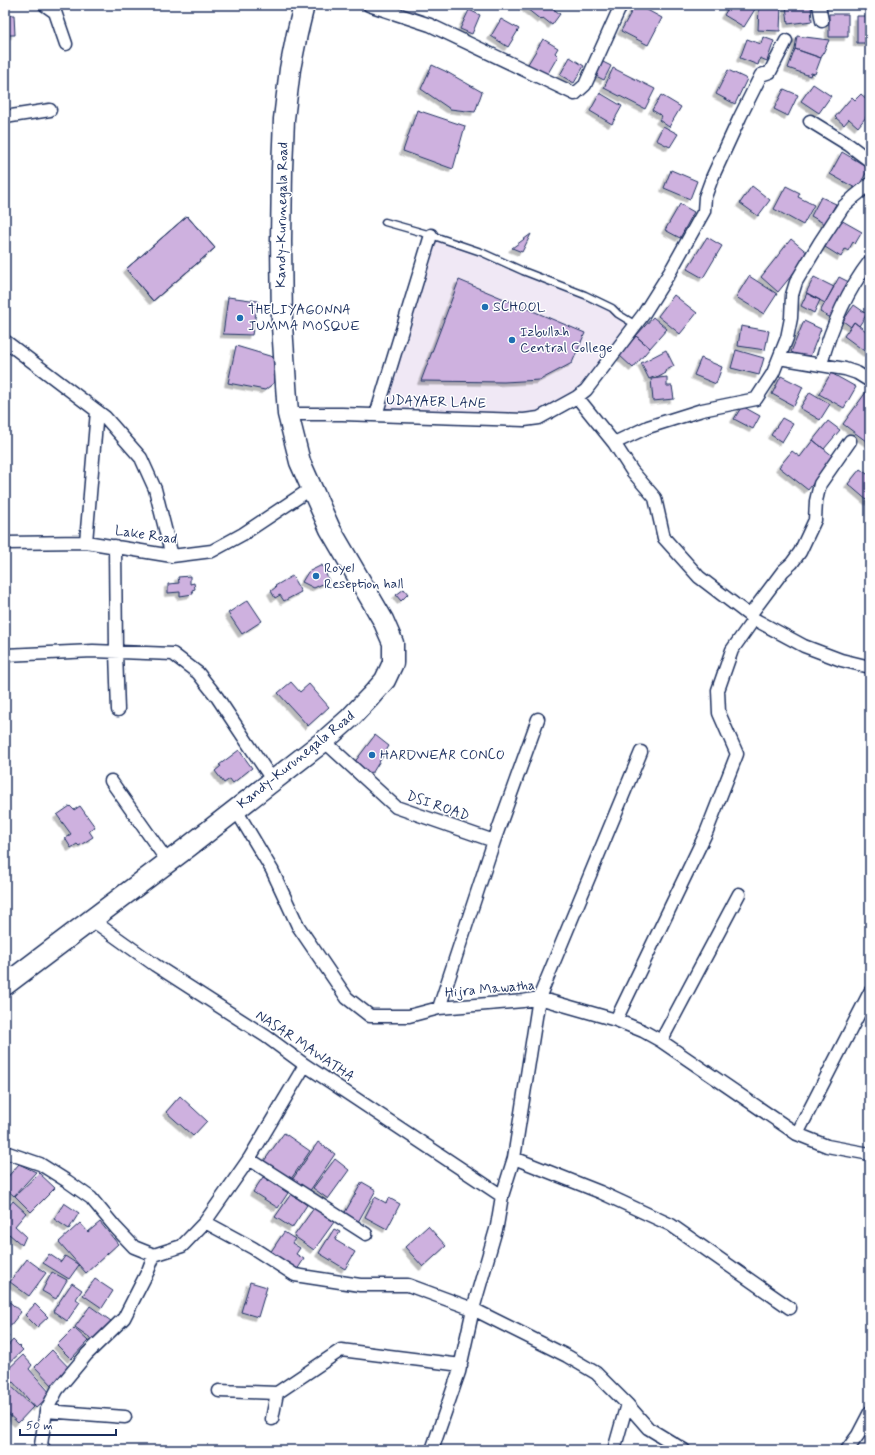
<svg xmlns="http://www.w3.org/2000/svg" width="875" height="1455" font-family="Mynerve,sans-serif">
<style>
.built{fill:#f0e8f5}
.building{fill:#ceb1df;stroke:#1b2f5e;filter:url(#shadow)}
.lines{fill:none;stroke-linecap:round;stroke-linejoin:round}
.service-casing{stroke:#1b2f5e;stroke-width:9}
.minor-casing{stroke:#1b2f5e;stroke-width:15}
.trunk-casing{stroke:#1b2f5e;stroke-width:23}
.service{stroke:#fff;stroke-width:6}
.minor{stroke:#fff;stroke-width:12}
.trunk{stroke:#fff;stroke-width:20}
.poi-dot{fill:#1f6fb2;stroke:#fff;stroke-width:1.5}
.labels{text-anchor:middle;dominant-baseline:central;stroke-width:3;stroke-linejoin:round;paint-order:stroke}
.street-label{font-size:14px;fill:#1b2f5e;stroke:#fff}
.poi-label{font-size:14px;fill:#1b2f5e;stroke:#fff;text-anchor:start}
</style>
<defs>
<filter id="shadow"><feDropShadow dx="-3.5" dy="3.5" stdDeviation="0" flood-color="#0004"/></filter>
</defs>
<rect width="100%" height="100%" fill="#fff"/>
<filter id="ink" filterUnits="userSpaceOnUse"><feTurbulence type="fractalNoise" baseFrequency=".025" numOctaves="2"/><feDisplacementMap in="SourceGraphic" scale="8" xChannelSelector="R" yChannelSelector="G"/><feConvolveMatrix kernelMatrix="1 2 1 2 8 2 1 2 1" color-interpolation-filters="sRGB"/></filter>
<g filter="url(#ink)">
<path class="built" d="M431,235L585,295L636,325L597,377L539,418L376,415Z"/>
<path class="building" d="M522,5H552L551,7L560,14L552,25L543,18L541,20Z
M635,5H638L662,18L648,45L621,31Z
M730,5H755L757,6L744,27L724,15Z
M767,5H781L780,31L758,30L759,8H767Z
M786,5H811L812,21L788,24Z
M469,10L480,15L472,34L460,29Z
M829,14H848V37H829Z
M5,15H14L15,35H5Z
M857,16H870V43H857Z
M501,19L519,29L508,47L491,36Z
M797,36L829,40L821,58L795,49Z
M763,37L774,41L767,61L760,58L758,65L740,58L747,39L761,44Z
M543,39L558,48L555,53L558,56L547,75L528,64Z
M795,49L821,58L815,74L811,73L810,76L788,68Z
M570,57L584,66L574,83L560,75Z
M601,61L611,66L604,80L594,75Z
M432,65L445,71L482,92L475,112L450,109L421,89Z
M613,68L655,89L645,109L604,88Z
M728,70L747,79L735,104L716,94Z
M813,84L831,96L819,113L801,101Z
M784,89L798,95L788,116L774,109Z
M600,93L622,106L612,124L590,111Z
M861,94L870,102V112L858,127L849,119L844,125L835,117L852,97L855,100Z
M661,95L681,107L669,127L659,120L662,116L652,110Z
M417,110L465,126L453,169L403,151Z
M663,126L678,134L670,147L656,140Z
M842,152L869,168L857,189L830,174Z
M671,170L697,181L690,199L664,188Z
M752,186L770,200L758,216L740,203Z
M786,186L800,193L798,197L814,205L803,225L774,209Z
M821,197L836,204L825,224L811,216Z
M680,204L694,212L680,238L665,230Z
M187,216L215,248L153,301L126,269Z
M187,216L215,248L153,301L126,269Z
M839,219L862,232L855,244L853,242L848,251L845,249L841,257L825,247L835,230L833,229Z
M531,234L522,252L512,248Z
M707,237L722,246L703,278L687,269Z
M791,239L809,254L778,292L761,277Z
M749,276L777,294L764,314L736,297Z
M814,277L834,287L825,303L806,293Z
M839,277L849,282L831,318L820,312Z
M459,280L585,333L572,363L540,380L504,382L421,381Z
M807,293L820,300L814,313L801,306Z
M674,295L697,313L680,334L658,316Z
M228,297L258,301L252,335L223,334Z
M854,305L867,314L859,326L854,322L851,327L843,321Z
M653,317L667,329L650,348L636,336Z
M804,321L821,329L809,359L791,352Z
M854,322L870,334V350L867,353L844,336Z
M741,326L769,331L765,350L738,346Z
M636,336L650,348L633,368L619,355Z
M236,346L273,357L275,382L265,390L228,383Z
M666,350L674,366L665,371L666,373L657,378L656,376L649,379L641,363Z
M736,350L764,358L759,375L731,368Z
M701,358L722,367L716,384L694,375Z
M831,373L856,387L844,408L819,394Z
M781,376L803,387L794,406L772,394Z
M667,377V386H672L674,399L653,401L651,379Z
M869,388L870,389V444L843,424Z
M810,392L830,404L820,420L800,408Z
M742,406L760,416L753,429L734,419Z
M782,418L793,424L782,442L771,435Z
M828,421L840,430L824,449L813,440Z
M813,440L834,457L808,490L779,467L792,451L800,457Z
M860,469L870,476V500L869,502L848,484Z
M322,565L329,581L314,588L302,582L308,572Z
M190,576V584L194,583L195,589L192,590L193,594L180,596V592L168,593V584L179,583L178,577Z
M292,576L301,592L284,601L280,595L275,598L271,591L276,587L275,586Z
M404,589L408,594L401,601L396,595Z
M248,600L262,621L242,634L228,613Z
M291,682L300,692L309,684L329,707L308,726L278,693Z
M375,735L389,746L373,772L364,773L354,763Z
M239,750L252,768L233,783L230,779L224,783L215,771L221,766L219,765Z
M70,806L74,810L80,806L95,827L89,831L93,837L79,846L77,844L71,848L65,838L71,834L57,815Z
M180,1096L207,1121L193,1136L166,1112Z
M284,1133L310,1151L291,1179L264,1161Z
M318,1142L335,1154L309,1192L292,1180Z
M335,1159L349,1170L328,1199L313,1188Z
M19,1164L36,1172L14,1196L5,1188V1180Z
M39,1173L55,1188L31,1212L15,1196Z
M263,1177L288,1193L278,1208L253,1192Z
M362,1182L376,1190L358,1222L344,1214Z
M291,1194L307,1205L292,1228L275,1217Z
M375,1197L386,1203L389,1198L400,1204L387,1229L365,1217Z
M13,1201L26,1213L15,1226L26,1236L22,1245L9,1234L5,1239V1211Z
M64,1203L79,1213L69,1229L54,1219Z
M314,1208L334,1222L314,1250L294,1236Z
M100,1222L118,1244L86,1273L59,1242L80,1223L88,1232Z
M428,1226L446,1246L423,1267L405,1247Z
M334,1229L340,1232L335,1240L355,1252L345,1269L319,1253Z
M284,1232L295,1239L292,1243L300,1248L296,1254L304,1259L295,1273L268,1256Z
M49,1254L61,1262L65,1256L79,1265L69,1279L43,1263Z
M27,1259L46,1273L29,1296L10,1282Z
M52,1272L67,1280L56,1299L42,1291Z
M95,1279L113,1291L102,1308L83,1295Z
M250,1282L267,1287L258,1317L241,1312Z
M72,1283L82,1290L76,1299L80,1302L67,1321L53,1311Z
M5,1298L21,1312L6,1331L5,1330Z
M35,1304L48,1317L37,1327L25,1315Z
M90,1306L111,1321L96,1342L75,1327Z
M74,1328L88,1341L71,1359L57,1345Z
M5,1333L9,1336L5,1341Z
M13,1340L23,1350L5,1367V1349Z
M52,1350L71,1370L54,1387L35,1367Z
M23,1355L32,1365L29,1369L51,1394L36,1408L5,1373V1372Z
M10,1385L33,1407L18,1423L5,1411V1390Z"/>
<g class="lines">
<defs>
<path id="service" d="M385,222L431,235L481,252L523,271L585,295L612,308L618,314L636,325"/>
<path id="minor" d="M45,5L55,12L66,44
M369,5L430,25L575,94L585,85L621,5
M819,5L822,21
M5,117L50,110
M810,121L849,145L870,161
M5,341L105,417L141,458L155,489L172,556
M779,358L845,369L857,373L870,381
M821,364C831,328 847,291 870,261
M577,397L614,443L632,471L655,498L664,538L699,577L754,619L804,646L841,660L870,667
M288,414H342L524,420L539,418L577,397L586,390L643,315L670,272L704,211L705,197L712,178L740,117L761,75L770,72L786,41
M376,415L431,235
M614,443L648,427L702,410L756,399L773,373L787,338L791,318L792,295L796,282L820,242L843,207L854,197L870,184
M86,542L97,411
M5,543L86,542L172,556L212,551L243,534L312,488
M115,546L116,652L118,710
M750,615L783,571L792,563L800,552L815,520L816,501L820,484L850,441
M5,655L93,651L173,654L198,673L217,697L273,781
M324,741L396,807L494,841
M111,781L168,862
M236,810L272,870L298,926L347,998L370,1016H409L439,1008L523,1001L539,998L616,1020L643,1031L661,1041L797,1134L827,1146L870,1154
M92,920L155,965L267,1037L305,1065L502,1196
M439,1008L494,841L538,719
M616,1020L706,833L737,754L719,713L718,690L732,650L754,619
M661,1041L739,894
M305,1065L249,1159L205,1222L253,1248L295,1275L360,1285H408L473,1309L567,1356L596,1373L627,1404L648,1428L684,1450
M797,1134L870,992
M5,1152L40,1164L67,1181L91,1198L116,1228L134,1247L154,1255L182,1246L205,1222
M514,1158L600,1192L671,1225L790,1308
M249,1159L366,1234
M219,1391L277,1393L341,1350L461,1365
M46,1411L125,1417
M272,1419L277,1393
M45,1450L41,1445L46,1411L57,1390L87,1354L124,1318L148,1271L154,1255
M432,1450L459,1372L473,1309L497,1226L502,1196L514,1158L539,998L641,752
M614,1450L627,1404
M847,1450L858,1435L870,1412"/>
<path id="trunk" d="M5,985L188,847L324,741L350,718L370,697L385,680L393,663V643L383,620L330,529L300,462L288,414L282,326L281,241L282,169L284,119L290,69L297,34L304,5"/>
</defs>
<use href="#service" class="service-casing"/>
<use href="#minor" class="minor-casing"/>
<use href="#trunk" class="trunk-casing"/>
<use href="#service" class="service"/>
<use href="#minor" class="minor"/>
<use href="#trunk" class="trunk"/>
</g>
</g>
<g class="poi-dot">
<circle cx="485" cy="307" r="4"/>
<circle cx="240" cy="318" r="4"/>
<circle cx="512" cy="340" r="4"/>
<circle cx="316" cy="576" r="4"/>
<circle cx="372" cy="755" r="4"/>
</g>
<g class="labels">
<g class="street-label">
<text transform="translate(282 215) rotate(-89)">Kandy-Kurunegala Road</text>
<text transform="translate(436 402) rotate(2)">UDAYAER LANE</text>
<text transform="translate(146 535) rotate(8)">Lake Road</text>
<text transform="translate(296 760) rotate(-39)">Kandy-Kurunegala Road</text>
<text transform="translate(438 806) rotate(19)">DSI ROAD</text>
<text transform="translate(490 989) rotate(-5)">Hijra Mawatha</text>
<text transform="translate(305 1046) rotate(34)">NASAR MAWATHA</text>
</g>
<g class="poi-label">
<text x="493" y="307">SCHOOL</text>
<text x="248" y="310">THELIYAGONNA<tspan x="248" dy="16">JUMMA MOSQUE</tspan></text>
<text x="520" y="332">Izbullah<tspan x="520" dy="16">Central College</tspan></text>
<text x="324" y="568">Royel<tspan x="324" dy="16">Reseption hall</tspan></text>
<text x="380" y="755">HARDWEAR CONCO</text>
</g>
</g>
<rect width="875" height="1455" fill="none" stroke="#fff" stroke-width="20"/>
<rect x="10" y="10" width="855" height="1435" fill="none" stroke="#1b2f5e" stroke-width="1.5" filter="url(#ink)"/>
<path d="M20 1429v6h96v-6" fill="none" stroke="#1b2f5e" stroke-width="2"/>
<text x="26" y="1429" font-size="12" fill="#1b2f5e" stroke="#ffffff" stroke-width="3" paint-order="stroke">50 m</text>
</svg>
